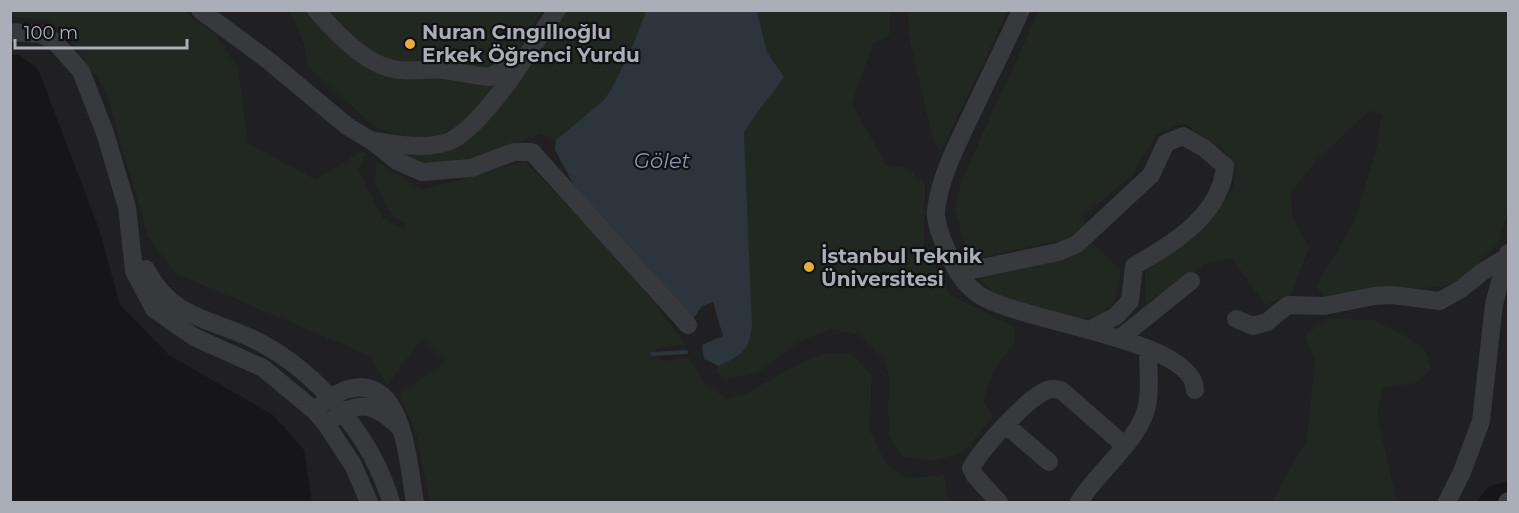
<svg xmlns="http://www.w3.org/2000/svg" width="1519" height="513" font-family="Montserrat,sans-serif">
<style>
.built{fill:#202022}
.green{fill:#212822}
.water{fill:#2d353c}
.lines{fill:none;stroke-linecap:round;stroke-linejoin:round}
.stream{stroke:#2d353c;stroke-width:4}
.minor{stroke:#38393d;stroke-width:18}
.poi-dot{fill:#e8ad3f;stroke:#111113;stroke-width:2}
.labels{text-anchor:middle;dominant-baseline:central;stroke-width:4.5;stroke-linejoin:round;paint-order:stroke}
.poi-label{font-size:20px;font-weight:bold;fill:#a9aeb7;stroke:#111113;text-anchor:start}
.water-label{font-size:21px;font-style:italic;fill:#829bb0;stroke:#111113}
</style>
<rect width="100%" height="100%" fill="#161618"/>
<path class="built" d="M11,10L1508,11V481L1488,487L1476,502H312L304,450L273,415L169,355L120,305L99,229L38,69L19,55H11Z"/>
<path class="green" d="M291,10L542,11L516,54L518,62L463,124L430,139L397,137L373,125L308,67L304,44L291,15Z
M10,11H184L214,33L238,68L248,144L316,180L362,151L366,154L358,169L382,217L403,230L407,223L394,217L375,183L376,161L422,190L525,161L631,272L686,345L657,348L652,355L663,361L689,358L705,383L727,399L746,394L791,368L825,353L852,354L872,376L869,429L886,464L907,478L944,475L948,502H430L416,434L399,394L446,362L422,338L387,386L370,356L175,273L148,236L105,89L74,45L46,20L11,17Z
M567,11H646L633,45L611,90L603,101L556,140L541,134L458,163L420,162L402,156L434,144L452,140L504,88Z
M757,11H889V35L873,43L852,103L886,165L909,168L925,185L924,245L951,296L1014,327L1015,342L993,371L983,402L993,417L964,452L933,461L902,456L889,434L888,406L890,379L884,359L860,335L832,329L802,340L758,372L728,379L715,372L719,366L739,356L752,325L744,133C755,113 771,96 784,77L767,52Z
M908,11H1008L941,151L934,143L909,37Z
M1039,11H1508V209L1499,242L1456,285L1380,292L1326,299L1316,286L1354,223L1376,152L1382,114L1369,111L1317,160L1291,192L1292,217L1309,247L1291,295L1265,305L1232,258L1204,264L1146,303L1145,272L1207,225L1233,189L1235,173L1226,152L1183,123L1158,133L1132,175L1082,217L1087,224L1066,239L969,260L955,209L963,177Z
M1088,239L1121,272L1114,302L1097,317L1071,320L998,297L975,275Z
M1327,319L1374,320L1405,336L1425,350L1431,369L1416,383L1383,388L1377,416L1397,502H1272L1307,439L1315,362L1305,335Z"/>
<path class="water" d="M646,11H757L767,52L784,77C771,96 755,113 744,133L752,325C749,352 741,355 719,366L704,359L702,345L723,336L713,302L702,306L693,319L576,189L555,150L556,140L603,101L611,90L633,45Z"/>
<g class="lines">
<path class="stream" d="M652,354L686,352"/>
<path class="minor" d="M200,10L269,61L347,126L372,141L397,161L422,172L471,168L514,152H532L688,325
M316,10C334,31 365,64 393,69C409,73 427,68 444,70C459,72 474,76 490,77L500,71L510,80C496,98 473,129 452,140C429,151 398,144 374,141
M1021,10C1005,45 988,79 972,113C957,145 940,176 936,211C935,222 941,236 945,246C952,264 962,283 978,294C1016,322 1194,338 1195,390
M10,32L40,34L54,41L81,71L105,133L127,207L134,271L154,309L194,337L263,368L315,411L326,424L353,465L369,502
M510,80L557,10
M146,269C172,320 212,318 257,341C318,372 372,437 391,502
M958,273L1058,252L1077,244L1151,175L1166,143L1183,136L1204,148L1225,166C1221,215 1174,243 1134,266L1130,301L1116,316L1090,330
M1236,319L1253,326L1267,322L1288,305L1324,306L1374,296L1392,295L1440,301L1461,289L1482,272L1507,257
M1119,339L1191,281
M322,404C336,393 350,385 368,388C406,397 409,471 415,502
M333,419C359,399 376,404 398,426
M1006,425L1049,462
M999,502L975,476L971,468C981,450 1031,392 1051,389C1054,388 1058,390 1061,390L1124,445
M1079,502C1098,470 1144,438 1148,400C1150,384 1148,366 1148,349
M1447,502L1462,472L1481,421L1494,304L1508,253
M1507,502L1508,501"/>
</g>
<g class="poi-dot">
<circle cx="410" cy="44" r="6"/>
<circle cx="809" cy="267" r="6"/>
</g>
<g class="labels">
<g class="poi-label">
<text x="422" y="32">Nuran Cıngıllıoğlu<tspan x="422" dy="23">Erkek Öğrenci Yurdu</tspan></text>
<text x="821" y="256">İstanbul Teknik<tspan x="821" dy="23">Üniversitesi</tspan></text>
</g>
<g class="water-label">
<text x="662" y="160">Gölet</text>
</g>
</g>
<rect width="1519" height="513" fill="none" stroke="#a9aeb7" stroke-width="24"/>
<path d="M15 39v9h172v-9" fill="none" stroke="#a9aeb7" stroke-width="3"/>
<text x="24" y="39" font-size="18" fill="#a9aeb7" stroke="#111113" stroke-width="4.5" paint-order="stroke">100 m</text>
</svg>
